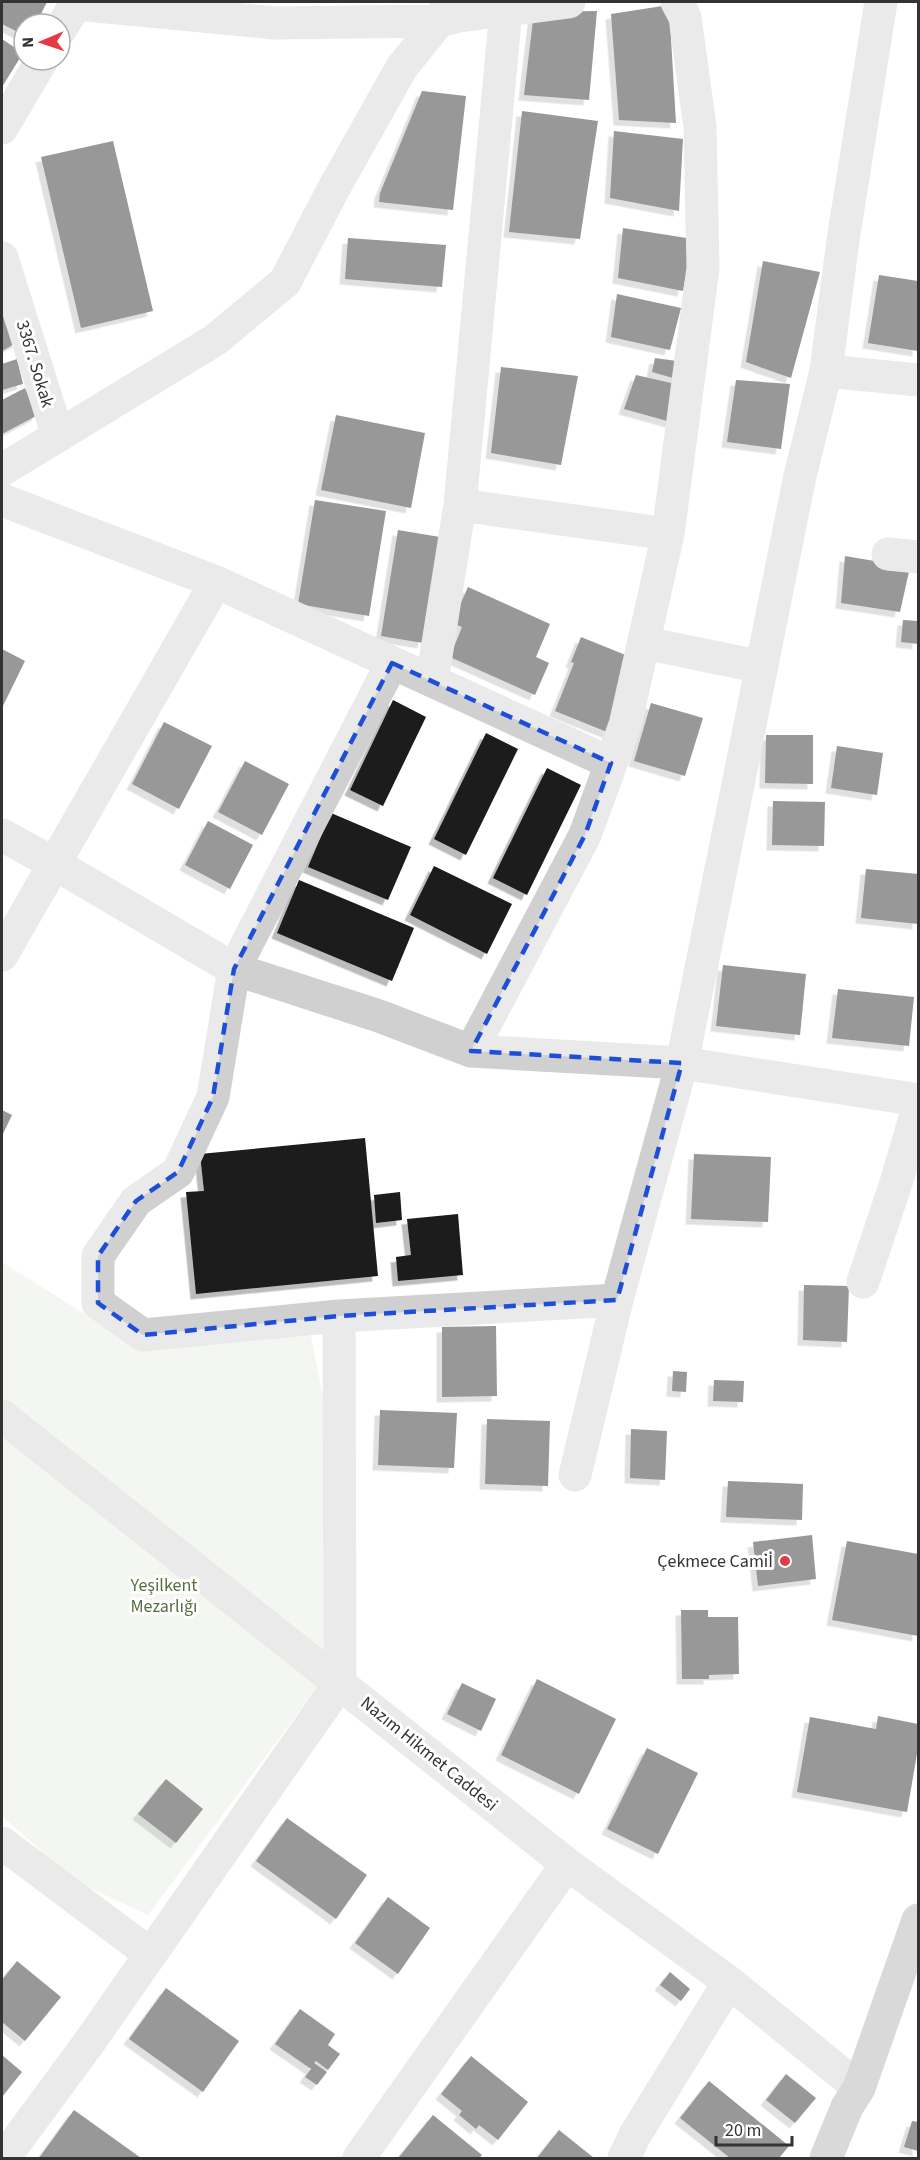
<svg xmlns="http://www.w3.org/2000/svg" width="920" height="2160" font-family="'Source Sans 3',sans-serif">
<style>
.green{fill:#e6ecdf}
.building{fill:#1a1a1a;filter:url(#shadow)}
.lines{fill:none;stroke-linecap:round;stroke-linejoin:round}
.minor{stroke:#d0d0d0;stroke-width:33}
.major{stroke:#ababab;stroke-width:33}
.marked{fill:none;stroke:#1d4ed8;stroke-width:4.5;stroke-dasharray:12 8;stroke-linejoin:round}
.poi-dot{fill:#e63946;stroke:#fff;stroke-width:2}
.labels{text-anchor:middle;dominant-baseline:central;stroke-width:6;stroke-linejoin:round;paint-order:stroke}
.street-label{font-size:18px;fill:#333;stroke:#fff}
.poi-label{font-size:18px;fill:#333;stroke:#fff;text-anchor:end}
.park-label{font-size:18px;fill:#56703f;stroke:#fff}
</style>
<defs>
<filter id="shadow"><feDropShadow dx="-5.5" dy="5.5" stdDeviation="0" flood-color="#0004"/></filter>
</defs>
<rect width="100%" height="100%" fill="#fff"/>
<path class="green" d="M2,1262L134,1345L311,1336L324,1403L327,1609L318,1686L148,1915L75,1881L2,1816Z"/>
<path class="building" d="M2,2H47L36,24H24V35L2,24Z
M669,5L676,123L619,120L611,14Z
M597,11L589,100L524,95L534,12Z
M2,39L23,53L2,87Z
M422,91L466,96L453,210L379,202L380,193Z
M522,111L598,121L580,239L509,232Z
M614,131L683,139L679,211L610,198Z
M113,141L153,311L81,328L41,157Z
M623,228L693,239L683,291L618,278Z
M348,238L446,245L442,287L345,279Z
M763,261L820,272L791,378L746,362Z
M879,275L918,281V351L868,343Z
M617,294L681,308L670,350L611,337Z
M2,312L18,342L2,351Z
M655,358L684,362L680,380L652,372Z
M17,359L23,384L2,390V364Z
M501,367L578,376L561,465L491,453Z
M636,375L680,385L671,422L624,409Z
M736,380L790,384L781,449L727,442Z
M25,388L38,415L2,434V400Z
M336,415L425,433L411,508L321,490Z
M315,500L386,511L369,616L298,604Z
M398,530L440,537L423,643L381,636Z
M845,556L910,567L900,612L841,603Z
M468,587L550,624L536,657L549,663L535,695L450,657L462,627L452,623Z
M903,620L918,621V644L901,642Z
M581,637L633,658L612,734L555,711L574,663L571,662Z
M2,649L25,661L2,708Z
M393,700L426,717L383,806L350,790Z
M651,703L703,718L685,776L634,761Z
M164,722L212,746L179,809L132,784Z
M486,733L518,749L466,855L434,839Z
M766,735H813V784L765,783Z
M837,746L883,753L877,795L831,788Z
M245,761L289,784L262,835L218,812Z
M547,768L581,785L527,895L493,878Z
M773,801L825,802L824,846L772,845Z
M331,813L411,847L388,900L308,867Z
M208,821L253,845L230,889L185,865Z
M434,866L512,904L487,954L410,915Z
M866,869L918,874V924L861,918Z
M299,880L414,928L392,981L277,933Z
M723,965L806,974L800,1035L716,1026Z
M838,989L914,997L909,1046L832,1038Z
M2,1110L12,1115L2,1136Z
M365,1138L378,1276L196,1294L186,1192L204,1191L200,1154Z
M694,1154L771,1157L768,1222L691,1219Z
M400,1192L402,1220L376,1223L374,1195Z
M458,1214L463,1275L398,1281L396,1257L411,1255L407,1219Z
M804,1285L849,1286L847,1342L803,1340Z
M496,1326L497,1396L442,1397V1327Z
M673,1371L687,1372L686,1392L672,1391Z
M714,1380L744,1381L743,1402L713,1401Z
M380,1410L457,1413L454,1468L378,1465Z
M487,1419L550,1421L548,1486L485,1484Z
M631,1429L667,1431L665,1480L630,1478Z
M728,1481L803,1484L802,1520L726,1517Z
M812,1535L816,1579L758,1586L753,1542Z
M847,1541L918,1554V1636L832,1620Z
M681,1610H708V1617H738L739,1674L709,1675V1679H682Z
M537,1679L616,1719L579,1794L501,1755Z
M462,1683L496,1699L481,1731L447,1714Z
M878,1716L918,1724V1748L907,1812L797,1792L810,1717L876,1729Z
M647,1748L698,1773L658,1854L607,1829Z
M166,1779L203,1809L176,1843L138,1814Z
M287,1818L367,1875L336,1919L256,1861Z
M388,1897L430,1928L398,1974L355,1943Z
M17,1961L61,1997L25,2041L2,2022V1980Z
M670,1972L690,1989L681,2001L660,1985Z
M166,1988L239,2041L203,2092L129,2039Z
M300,2009L335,2034L328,2045L340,2054L328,2070L316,2061L314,2063L327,2072L317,2085L305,2077L311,2069L275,2044Z
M2,2055L22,2072L2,2097Z
M471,2056L528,2102L498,2140L479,2125L476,2129L459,2115L462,2111L441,2094Z
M786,2074L816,2098L795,2123L766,2100Z
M709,2081L789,2146L779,2158H730L680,2118Z
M74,2110L141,2158H39Z
M433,2115L482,2155L479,2158L399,2157Z
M912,2121L918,2122V2151L904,2147Z
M559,2130L594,2158H537Z"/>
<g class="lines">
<path class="minor" d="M76,4L275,23L439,21L446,8
M60,30L77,2
M2,128L42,60
M2,258L58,436
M826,371L918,380
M2,470L215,340L285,282L334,188L402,67L439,21L459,16L569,2
M2,500L216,582L611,763
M460,505L668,534
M888,554L918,557
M645,643L762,667
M432,681L460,505L506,10
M2,835L55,864L234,969L379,1016L471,1051L682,1063L918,1100
M2,955L216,582
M471,1051L585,835L625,725L668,534L703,268L700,127L685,17L677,2
M863,1282L896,1183L918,1108
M339,1316L143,1335L98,1303V1256L136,1201L178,1172L213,1097L234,969L392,663
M2,1416L567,1864L729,1982L859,2088
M575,1475L617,1300L682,1063L800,476L826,371L843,240L881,2
M2,1843L150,1954
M4,2158L88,2044L340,1683L339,1316L617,1300
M359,2158L567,1864
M624,2158L635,2135L729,1982"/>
<path class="major" d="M826,2158L847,2107L859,2088L918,1920"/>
</g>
<path d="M0 0H920V2160H0ZM392,663L611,763L585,835L471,1051L682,1063L617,1300L339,1316L143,1335L98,1303V1256L136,1201L178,1172L213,1097L234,969Z" fill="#fff" fill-opacity=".55" fill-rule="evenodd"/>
<path class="marked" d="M392,663L611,763L585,835L471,1051L682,1063L617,1300L339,1316L143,1335L98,1303V1256L136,1201L178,1172L213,1097L234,969Z"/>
<circle class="poi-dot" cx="785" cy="1561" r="6"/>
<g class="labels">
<g class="street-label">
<text transform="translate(35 364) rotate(73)">3367. Sokak</text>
<text transform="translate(429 1754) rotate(39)">Nazım Hikmet Caddesi</text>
</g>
<g class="poi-label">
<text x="773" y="1561">Çekmece Camiİ</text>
</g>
<g class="park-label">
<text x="164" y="1585">Yeşilkent<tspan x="164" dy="21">Mezarlığı</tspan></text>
</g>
</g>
<rect width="920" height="2160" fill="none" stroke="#333333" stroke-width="6"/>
<g transform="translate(42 42) rotate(268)"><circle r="28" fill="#ffffff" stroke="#adadad" stroke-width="1.5"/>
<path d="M0-4.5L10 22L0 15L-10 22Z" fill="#e63946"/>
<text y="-9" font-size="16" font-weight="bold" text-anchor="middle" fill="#333333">N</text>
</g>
<path d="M716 2136v9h76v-9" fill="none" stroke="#333333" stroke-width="3"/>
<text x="725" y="2136" font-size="18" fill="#333333" stroke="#ffffff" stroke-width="4.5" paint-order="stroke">20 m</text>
</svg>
